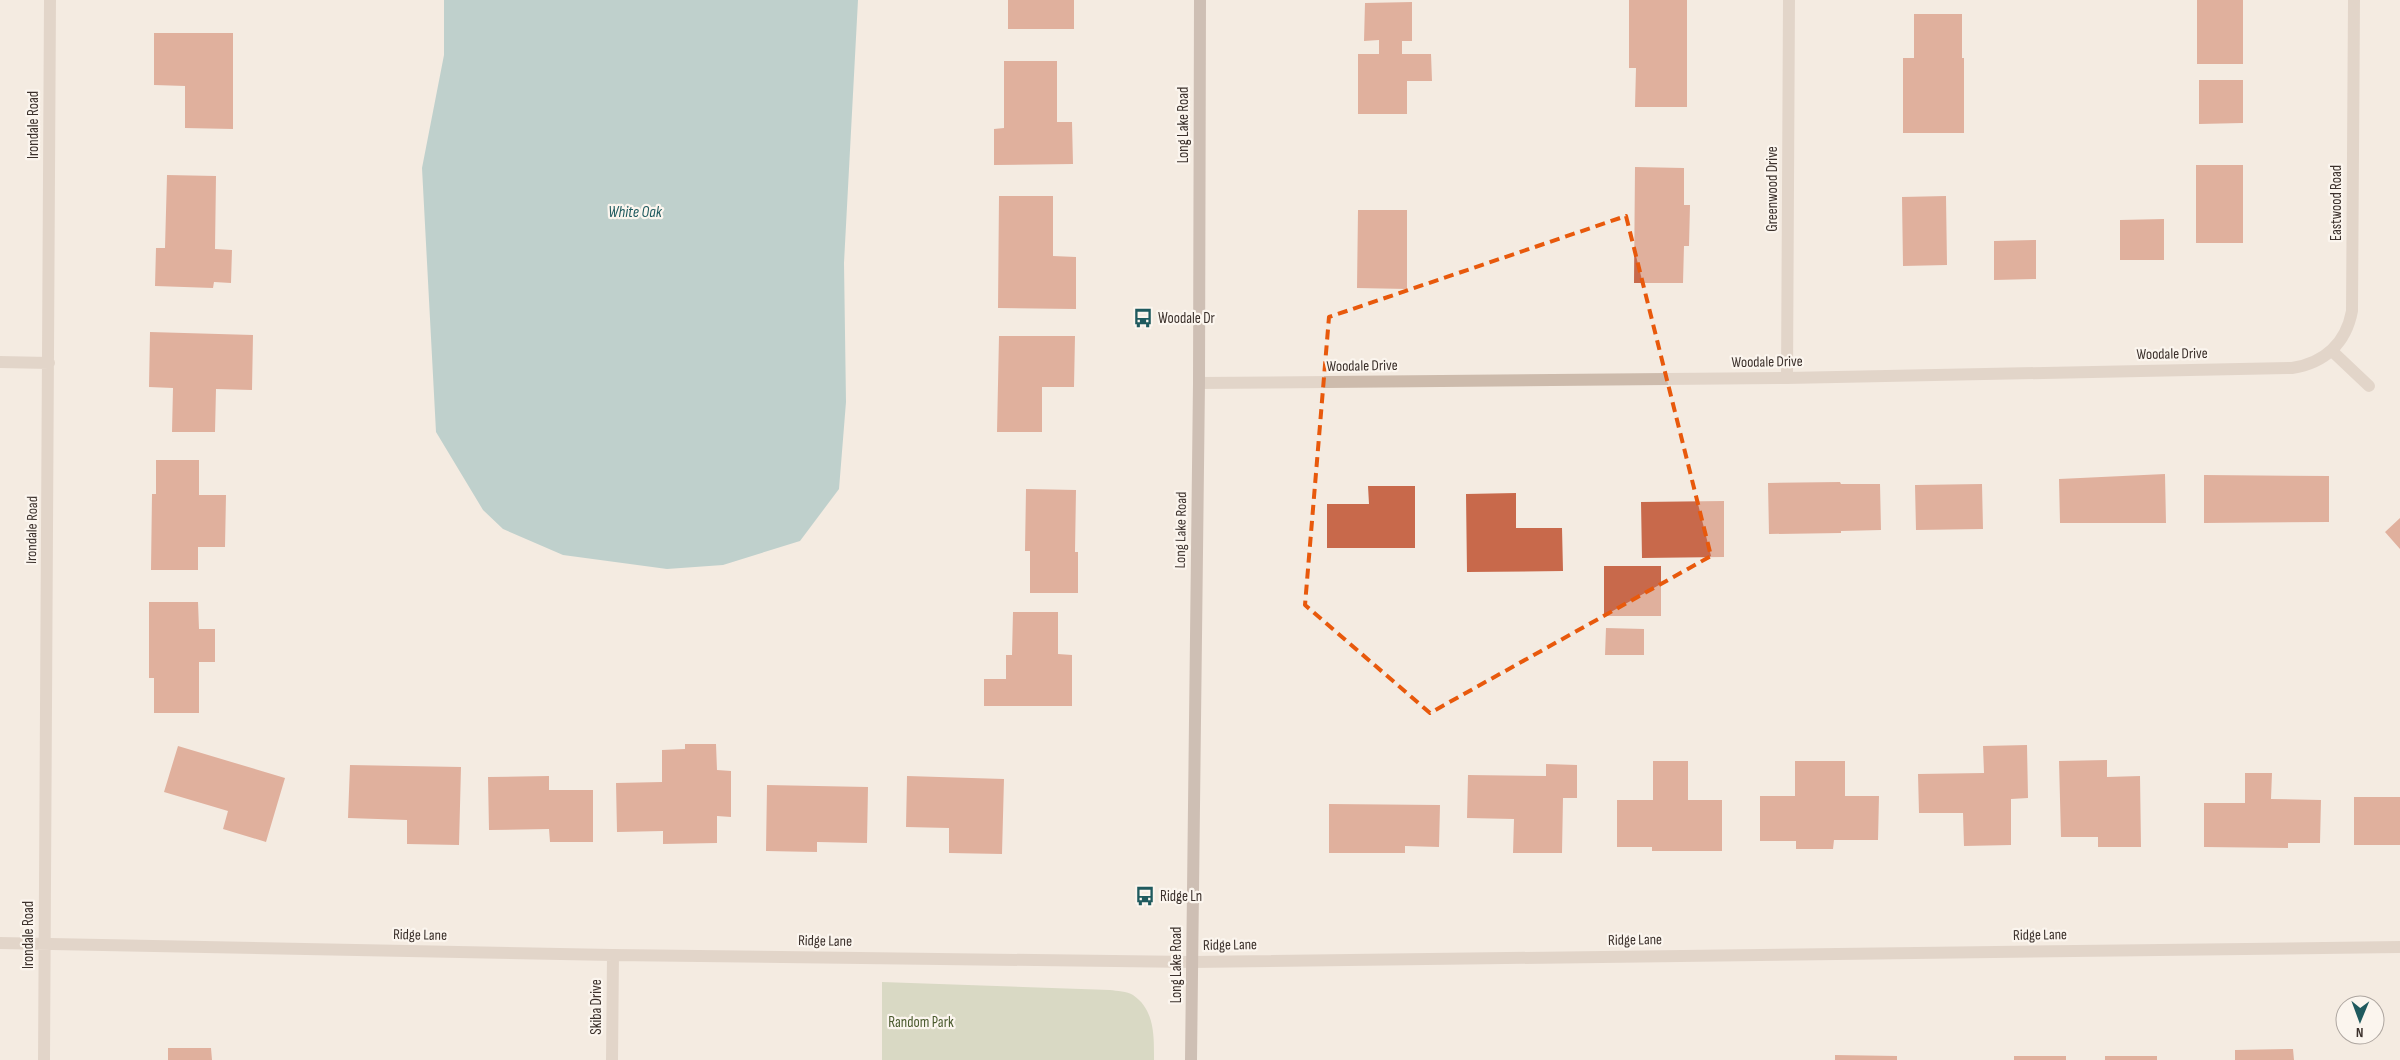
<svg xmlns="http://www.w3.org/2000/svg" width="2400" height="1060" font-family="'Sofia Sans Condensed',sans-serif">
<style>
.green{fill:#b8c4a0}
.water{fill:#7fb0b2}
.building{fill:#c8694b}
.lines{fill:none;stroke-linecap:round;stroke-linejoin:round}
.street{stroke:#cdbbac;stroke-width:12}
.secondary{stroke:#a18a7d;stroke-width:12}
.marked{fill:none;stroke:#e8590c;stroke-width:4;stroke-dasharray:10 6;stroke-linejoin:round}
.labels{text-anchor:middle;dominant-baseline:central;stroke-width:4.5;stroke-linejoin:round;paint-order:stroke}
.street-label{font-size:15px;fill:#3b302b;stroke:#fbf5ee}
.poi-label{font-size:15px;fill:#3b302b;stroke:#fbf5ee;text-anchor:start}
.park-label{font-size:15px;fill:#4a5a2e;stroke:#fbf5ee}
.water-label{font-size:16px;font-style:italic;fill:#1f5a5e;stroke:#fbf5ee}
</style>
<rect width="100%" height="100%" fill="#f4ebe1"/>
<path class="green" d="M882,982L1110,990C1117,991 1127,991 1133,995C1155,1010 1154,1036 1154,1060H882Z"/>
<path class="water" d="M444,0H858L844,263L846,402L839,489L800,541L723,565L667,569L563,555L503,529L483,510L436,432L422,168L444,55Z"/>
<path class="building" d="M1008,0H1074V29H1008Z
M1629,0H1687V107H1635L1636,68H1629Z
M2197,0H2243V64H2197Z
M1412,2V41H1402V54H1431L1432,81H1407V114H1358V54H1379V40L1364,41L1365,3Z
M1914,14H1962V58H1964V133H1903V58H1914Z
M154,33H233V129L185,128V86L154,85Z
M1004,61H1057V122H1072L1073,164L994,165V129L1004,128Z
M2199,80H2243V123L2199,124Z
M2196,165H2243V243H2196Z
M1635,167L1684,168V205H1690L1689,246H1684L1683,283H1634Z
M167,175L216,176L215,249L232,250L231,283L214,282L213,288L155,286L156,248H165Z
M999,196H1053V256L1076,257V309L998,308Z
M1946,196L1947,265L1903,266L1902,197Z
M1358,210H1407V289L1357,288Z
M2164,219V260H2120V220Z
M2036,240V279L1994,280V241Z
M150,332L253,335L252,390L216,389L215,432H172L173,388L149,387Z
M999,336H1075L1074,387H1042V432H997Z
M156,460H199V495H226L225,547H198V570H151L152,494H156Z
M2165,474L2166,523H2060L2059,479Z
M2204,475L2329,476V522L2204,523Z
M1840,482L1841,484H1880L1881,530L1841,531V533L1769,534L1768,483Z
M1982,484L1983,529L1916,530L1915,485Z
M1368,486H1415V548H1327V504H1369Z
M1026,489L1076,490L1075,552H1078V593H1030V551H1025Z
M1516,493V528H1562L1563,571L1467,572L1466,494Z
M1724,501V557L1642,558L1641,502Z
M2400,518V549L2385,532Z
M1604,566H1661V616H1604Z
M149,602H198L199,629H215V662H199V713H154V678H149Z
M1013,612H1058V654L1072,655V706H984V679H1006V655H1012Z
M1606,628L1644,629V655H1605Z
M685,744H716L717,770L731,771V817L717,816V843L663,844V831L617,832L616,783L662,782V750L685,749Z
M2027,745L2028,798L2011,799V845L1964,846L1963,813H1919L1918,774L1984,773L1983,746Z
M178,746L285,778L266,842L223,829L228,811L164,792Z
M2107,760V777L2140,776L2141,847H2098V837H2061L2059,761Z
M1653,761H1688V800H1722V851H1652V847H1617V800H1653Z
M1795,761H1845V796H1879L1878,840H1834L1833,849H1796V841H1760V796H1795Z
M1546,764L1577,765V798H1563L1562,853H1513L1514,819L1467,818L1468,775L1546,776Z
M350,765L461,767L459,845L407,844V820L348,818Z
M2245,773H2272L2271,799L2321,800L2320,843H2288V848L2204,847V803H2245Z
M549,776V790H593V842H550L549,829L489,830L488,777Z
M907,776L1004,779L1002,854L949,853V828L906,827Z
M767,785L868,787L867,843L817,842V852L766,851Z
M2354,797H2400V845H2354Z
M1329,804L1440,805L1439,847L1405,846V853H1329Z
M168,1048H211L212,1060H168Z
M2293,1049L2294,1060H2235V1050Z
M1835,1055L1897,1056V1060H1835Z
M2014,1056H2066V1060H2014Z
M2105,1056H2157V1060H2105Z"/>
<g class="lines">
<path class="street" d="M2332,351L2369,386
M0,362L49,363
M1787,378L1789,0
M1199,383L1787,378L2292,368C2325,363 2346,343 2352,311L2354,0
M0,943L613,955L1192,962L2400,947
M44,1060L50,0
M612,1060L613,955"/>
<path class="secondary" d="M1191,1060L1199,383L1200,0"/>
</g>
<path d="M0 0H2400V1060H0ZM1626,216L1711,556L1430,713L1305,605L1329,317Z" fill="#f4ebe1" fill-opacity=".55" fill-rule="evenodd"/>
<path class="marked" d="M1626,216L1711,556L1430,713L1305,605L1329,317Z"/>
<defs>
<symbol id="bus-bare" viewBox="-9 -9 18 18"><path d="M-5-6H5V4H4V6H2V4H-2V6H-4V4H-5ZM-3.5-4V0h7V-4ZM-3.5 1.2v1.5H-2V1.2ZM2 1.2v1.5H3.5V1.2Z" fill="#1f5a5e" stroke="#fbf5ee" stroke-width="2.5" paint-order="stroke"/></symbol>
</defs>
<g fill-rule="evenodd">
<use href="#bus-bare" x="1129" y="304" width="28" height="28"/>
<use href="#bus-bare" x="1131" y="882" width="28" height="28"/>
</g>
<g class="labels">
<g class="street-label">
<text transform="translate(33 125) rotate(-90)">Irondale Road</text>
<text transform="translate(1183 125) rotate(-90)">Long Lake Road</text>
<text transform="translate(1772 189) rotate(-90)">Greenwood Drive</text>
<text transform="translate(2336 203) rotate(-90)">Eastwood Road</text>
<text transform="translate(2172 354) rotate(-1)">Woodale Drive</text>
<text transform="translate(1767 362) rotate(-1)">Woodale Drive</text>
<text transform="translate(1362 366) rotate(-1)">Woodale Drive</text>
<text transform="translate(32 530) rotate(-89)">Irondale Road</text>
<text transform="translate(1181 530) rotate(-89)">Long Lake Road</text>
<text transform="translate(28 935) rotate(-90)">Irondale Road</text>
<text transform="translate(420 935) rotate(1)">Ridge Lane</text>
<text transform="translate(2040 935) rotate(-1)">Ridge Lane</text>
<text transform="translate(1635 940) rotate(-1)">Ridge Lane</text>
<text transform="translate(825 941) rotate(1)">Ridge Lane</text>
<text transform="translate(1230 945) rotate(-1)">Ridge Lane</text>
<text transform="translate(1176 965) rotate(-90)">Long Lake Road</text>
<text transform="translate(596 1007) rotate(-90)">Skiba Drive</text>
</g>
<g class="poi-label">
<text x="1158" y="318">Woodale Dr</text>
<text x="1160" y="896">Ridge Ln</text>
</g>
<g class="park-label">
<text x="921" y="1022">Random Park</text>
</g>
<g class="water-label">
<text x="635" y="212">White Oak</text>
</g>
</g>
<g transform="translate(2360 1020) rotate(181)"><circle r="24" fill="#fbf5ee" stroke="#aea6a0"/>
<path d="M0-4L9 19L0 12L-9 19Z" fill="#1f5a5e"/>
<text y="-8" font-size="14" font-weight="bold" text-anchor="middle" fill="#3b302b">N</text>
</g>
</svg>
